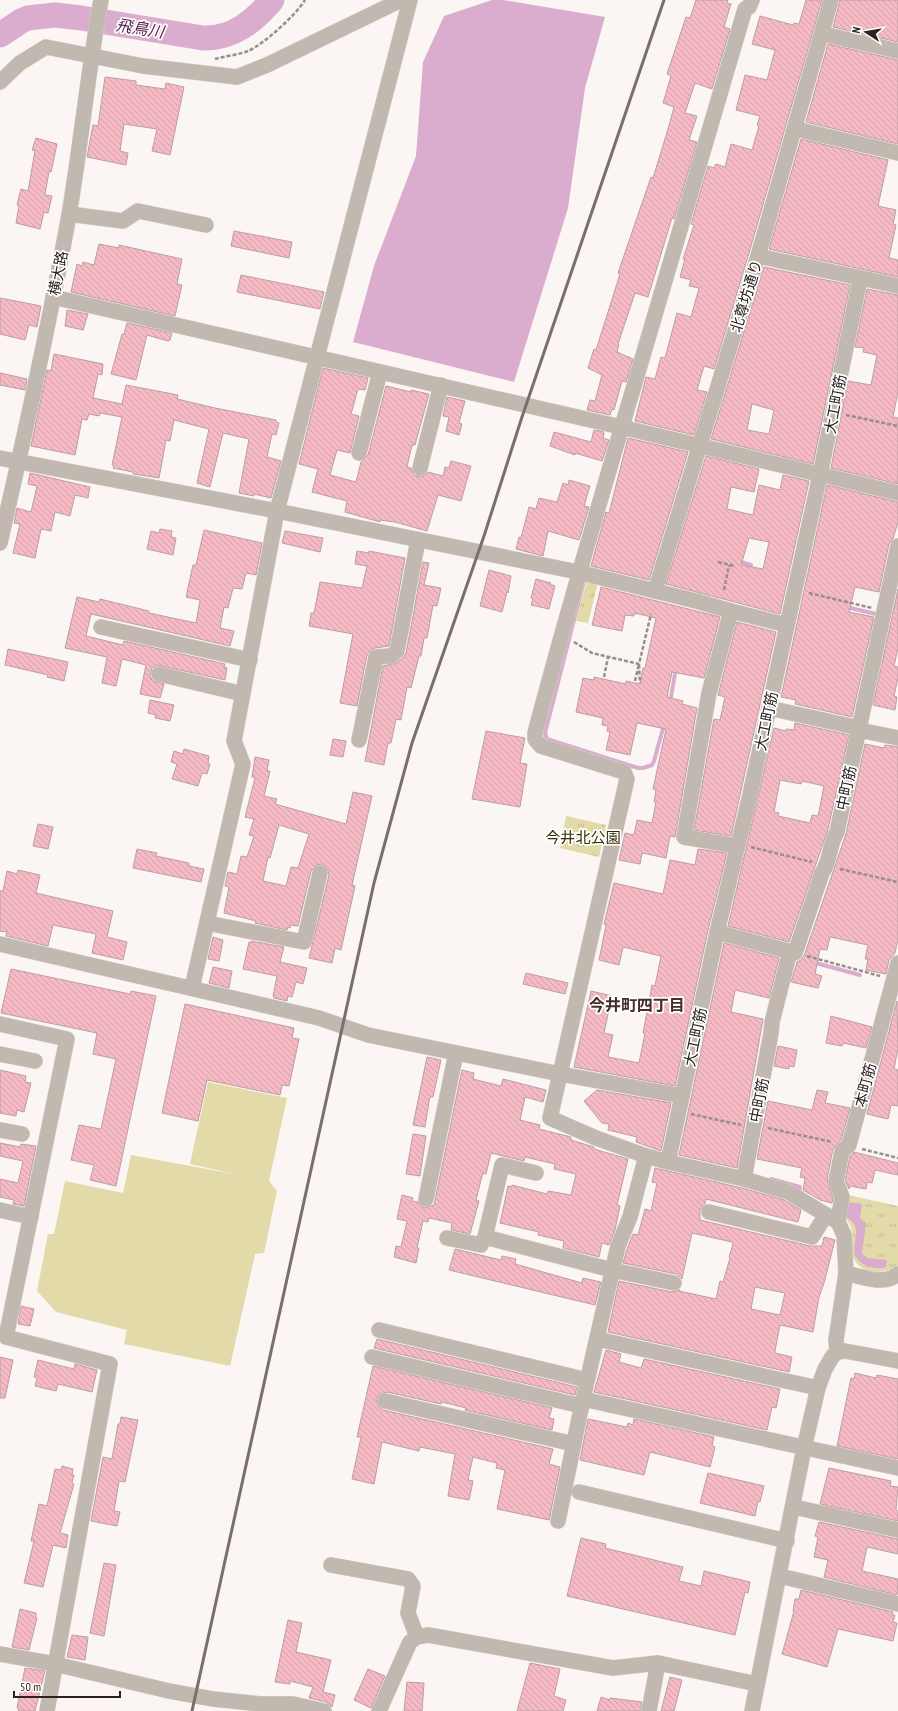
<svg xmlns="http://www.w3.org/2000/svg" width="898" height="1711" viewBox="0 0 898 1711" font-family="'PT Sans Narrow','Noto Sans JP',sans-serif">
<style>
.grass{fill:url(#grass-tufts)}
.pitch{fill:#e3daaa}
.water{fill:#daacce}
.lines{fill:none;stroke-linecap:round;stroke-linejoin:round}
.stream{stroke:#daacce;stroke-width:4}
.river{stroke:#daacce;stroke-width:25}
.building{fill:url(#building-back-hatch);stroke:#bb9ea3;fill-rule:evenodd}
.minor-casing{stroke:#d6cfcd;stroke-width:16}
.path{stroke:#978f8c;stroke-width:2.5;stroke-dasharray:4 2;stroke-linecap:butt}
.minor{stroke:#c1b9b0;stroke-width:15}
.rail{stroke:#79706d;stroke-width:3}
.labels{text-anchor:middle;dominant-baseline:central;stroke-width:3.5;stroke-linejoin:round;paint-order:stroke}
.street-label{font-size:15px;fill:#2c211e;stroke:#fff}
.park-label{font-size:15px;fill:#342d01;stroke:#fff}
.water-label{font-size:16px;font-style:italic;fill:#521c48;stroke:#fff}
.neighbourhood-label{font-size:16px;font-weight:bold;fill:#442e27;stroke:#fff}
</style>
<defs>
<pattern id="grass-tufts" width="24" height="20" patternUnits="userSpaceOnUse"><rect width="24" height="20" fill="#e3daaa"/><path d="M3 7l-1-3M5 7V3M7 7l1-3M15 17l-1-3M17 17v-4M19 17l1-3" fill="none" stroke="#c3bb92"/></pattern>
<pattern id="building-back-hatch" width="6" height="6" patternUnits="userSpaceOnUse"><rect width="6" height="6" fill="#f6bac5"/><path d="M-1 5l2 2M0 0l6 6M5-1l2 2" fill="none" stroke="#d3a0a9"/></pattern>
</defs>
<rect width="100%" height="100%" fill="#fbf5f3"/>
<g class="grass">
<path d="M587 580 598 583 588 623 576 621Z"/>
<path d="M566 816 606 825 599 857 560 848Z"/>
<path d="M848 1195 898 1206V1266C884 1275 860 1275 853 1257 846 1239 860 1235 844 1216Z"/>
</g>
<path class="pitch" d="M208 1082 287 1098 269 1181 277 1191 264 1253 255 1254 230 1366 124 1344 127 1330 56 1312 37 1291 48 1234H54L65 1181 123 1193 131 1155 239 1175 190 1164Z"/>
<g class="water">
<path d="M492 0H503L605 17 585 88 568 208 514 382 353 342 374 266 416 156 423 62 444 16Z"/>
<path d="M849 1202 862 1204 860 1218 866 1223 862 1254 868 1258 887 1260 886 1267C879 1269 872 1269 865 1265 845 1254 860 1240 855 1226 854 1222 849 1219 846 1217Z"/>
</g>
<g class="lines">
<g class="stream">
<path d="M738 561 751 565 749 571"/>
<path d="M584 581 545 733 547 739 638 768H643L652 765 654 761 664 725"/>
<path d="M846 607 880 615"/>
<path d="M670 703 676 668"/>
<path d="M812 962 860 975"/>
<path d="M771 1179 800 1187 799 1192 802 1193"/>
</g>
<path class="river" d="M0 35 21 21 28 18 55 15 81 18 203 38C233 39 254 21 272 0"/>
</g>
<g class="building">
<path d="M696 0H728L727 3 731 4 724 27 730 29 712 89 695 83 685 113 697 116 689 140 697 142 674 219 672 218 648 297 635 293 618 344H619L617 352 633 359 626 382 622 381 614 410 612 409 610 415 587 410 590 400 595 401 602 375 588 368 594 349 596 350 620 274 618 273 651 177 653 178 668 129 674 107 663 103 671 76 667 74 686 17 690 18Z"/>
<path d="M806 0H822L749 253 714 369 704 366 697 390 707 392 694 435 635 421 646 377 655 379 661 357 665 358 677 313 691 317 699 288 689 286 691 280 680 277 685 259H683L694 225 691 224 708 166 714 168 716 164 725 167 731 144 752 150 759 126 757 125 760 116 736 110 745 75 767 80 775 50 752 44 760 16 793 25 794 23 799 24Z"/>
<path d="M840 0H898V42L833 27Z"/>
<path d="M828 44 898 60V144L806 122Z"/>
<path d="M105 77 136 81V85L165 89 166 83 184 87 170 155 152 151 157 129 124 124 120 151 128 153 126 165 87 157 93 125 98 126Z"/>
<path d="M36 138 57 144 51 172 49 171 45 195 52 196 48 213 44 212 40 229 16 223 19 206 17 205 21 189 28 191 35 151 32 150Z"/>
<path d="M801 139 888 160 878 206 896 210 893 224 896 225 889 258 898 260V277L769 249Z"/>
<path d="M234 231 292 242 289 258 231 246Z"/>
<path d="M99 244 119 248V245L182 259 177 284 182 285 175 316 71 292 77 264 82 266 83 262 94 265Z"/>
<path d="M764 267 850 285 813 464 711 439ZM752 404 774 410 769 434 747 430Z"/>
<path d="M241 275 324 292 320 309 237 292Z"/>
<path d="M867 289 898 295V392L893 417 898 418V484L831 468 848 381 871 385 877 355 863 352 864 348 855 347Z"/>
<path d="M0 298 41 306 37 327 29 325 25 340 0 334Z"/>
<path d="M67 310 88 314 83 330 65 326Z"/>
<path d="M127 323 172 333 170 340 168 341 147 335 136 380 111 374 122 334H124Z"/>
<path d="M54 354 103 364 102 375 98 374 93 398 122 404 126 385 178 395 177 399 215 408 276 420V422L279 423 276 435 272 434 267 457 281 461 271 498 254 494V496L239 493 249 439 223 433 210 487 197 483 209 429 174 420 170 441 166 440 159 478 133 474V472L113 468 114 466 112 465 122 417 100 413 99 416 89 414 87 420 82 419 75 455 31 446 47 370 51 371Z"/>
<path d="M323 368 368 378 365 390 358 389 351 414 359 416 350 453 337 450 330 475 356 482 361 462 368 455 386 386 411 392V390L429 394 415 445H412L407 467 411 468 414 475 422 477 428 472 443 476 445 467 449 468 451 461 471 466 461 501 438 495 427 531 395 522 380 520V522L345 512 347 501 312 492 318 469 299 464Z"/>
<path d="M0 373 27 379 25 390 0 385Z"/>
<path d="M447 397 465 401 459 423 462 424 459 435 446 431 449 417 443 416Z"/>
<path d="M594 430 604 432 603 438 609 440 602 461 575 453V455L550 446 554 432 591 442Z"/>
<path d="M628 438 688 452 649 580 591 566 606 512 609 513Z"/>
<path d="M706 456 759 469 754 492 731 487 727 509 753 515 759 485 780 490 783 475 809 481 780 614 666 584ZM749 538 769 542 763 569 741 565Z"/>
<path d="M30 473 90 487 88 498 75 495 70 516 55 512 51 531 41 529 35 558 13 553 20 524 14 523 17 508 31 512 37 486 28 484Z"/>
<path d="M569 480 590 486 584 506 589 507 579 540 548 531 543 556 516 549 519 537 521 538 529 507 536 509 539 498 557 502 563 483 568 485Z"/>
<path d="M827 485 898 502V522L893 539 889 544 879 592 855 587 849 612 874 617 852 717 795 704 796 700 781 697Z"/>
<path d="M160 529 172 531 171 537 176 538 173 555 147 549 151 531 159 533Z"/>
<path d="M204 530 262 543 256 575 246 573 242 589 233 588 228 608 224 607 220 628 234 631 230 646 91 614 86 636 123 645 124 641 225 664 224 667 227 668 225 680 157 665 152 668 150 676 153 681 164 684 160 698 140 694 146 665 122 659 116 686 102 683 107 657 65 648 77 597 99 602 100 599 149 611V613L196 623 200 600 186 597 193 565H196Z"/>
<path d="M285 531 323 538 320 552 282 543Z"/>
<path d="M357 551 369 553V551L405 558 389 646 375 648 370 650 367 655 357 706 340 703 353 634 309 626 311 613H314L320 582 362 588 367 566 355 564Z"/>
<path d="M423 562 429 563 424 585 441 588 437 606 433 605 427 638H424L421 656H419L411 688 407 687 401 720 396 719 391 743H388L384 765 365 761 383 666 396 663 403 658 406 653Z"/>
<path d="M489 570 511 576 508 593 507 592 502 612 480 606Z"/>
<path d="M536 579 551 583 550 584 555 586 549 609 531 605 533 599 531 598Z"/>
<path d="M601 587 720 617 704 678 672 672 667 697 683 701 682 704 697 708 675 837 670 836 666 858 642 853 640 864 619 860 625 833 634 835 637 820 652 823 656 802H654L656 790 653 789 666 729 637 723 630 755 606 750 610 732 607 731 608 726 602 725 603 718 576 712 583 678 594 680V677L626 684V681L640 684 643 668H645L656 618 634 613V616L625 615 622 631 592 625Z"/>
<path d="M898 589V648L894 666 898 667V678L894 696 897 697 895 710 873 705Z"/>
<path d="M737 622 776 632 731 836 694 830 714 719 720 720 725 697 718 695Z"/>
<path d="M8 649 68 662 64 681 47 677 48 675 5 665Z"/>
<path d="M150 700 174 705 170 721 155 718 156 715 148 713Z"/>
<path d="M795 723 849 735 828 829 789 942 728 926 774 728 786 731V729L794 730ZM780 780 801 784 802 781 824 786 818 816 812 815 810 823 778 816 779 813 774 812Z"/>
<path d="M486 731 525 738 520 763 527 764 520 807 472 799Z"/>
<path d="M333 739 346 741 343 757 330 755Z"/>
<path d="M865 744 884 748 885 745 898 747V939L895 953 889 960 886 974 866 970 868 959H865L868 945 830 937 827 950 820 949 815 974 822 976 818 988 791 982 797 962 801 960 804 956 846 834Z"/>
<path d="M184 749 209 756 208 763 210 764 207 774 202 773 198 786 172 779 177 764 171 762 174 751 183 754Z"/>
<path d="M255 757 269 760 267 771H270L264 796 277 799 275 804 346 824 353 792 372 796 352 885 355 886 341 950 335 948 332 963 309 958 329 875 328 870 322 864 317 865 311 871 298 926 291 925 290 928 288 927 287 930 255 923 256 921 224 913 229 887 225 886 228 872 237 874 241 856 247 857 254 836 249 835 254 819 245 817 255 778 252 777ZM279 825 309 834 298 868 291 867 286 886 263 881 268 857 270 858Z"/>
<path d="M38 824 53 827 48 849 33 846Z"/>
<path d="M137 849 157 853 156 856 189 863V866L204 869 201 882 133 868Z"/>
<path d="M698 849 727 853 708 930 675 1086 574 1067 591 991 612 996 604 1033 613 1035 608 1057 639 1063 645 1033H643L650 996 652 985 655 986 661 956 623 947 619 965 599 960 606 925 604 924 614 883 663 894 670 860 695 865Z"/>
<path d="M18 870 40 875 36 893 113 911 107 937 127 942 123 960 92 953 96 934 53 925 48 946 6 936 7 932 0 931V891H3L7 871 17 874Z"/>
<path d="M213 937 223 940 219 961 208 959Z"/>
<path d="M251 941 284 947 280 962 307 968 303 984 296 982 292 997 288 996 287 1001 274 998 273 996 277 976 243 969 249 942 251 943Z"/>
<path d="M724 943 779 958 769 998 735 990 731 1012 763 1019 737 1168 679 1155Z"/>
<path d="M213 967 232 971 229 988 209 983Z"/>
<path d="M11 969 130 994 131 991 156 996 116 1186 90 1180 94 1165 71 1160 79 1125 101 1129 116 1059 93 1054 97 1033 1 1013Z"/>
<path d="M526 973 568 983 565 994 523 984Z"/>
<path d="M897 1001 898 1048 894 1069 898 1070V1106L891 1105 888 1119 867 1114Z"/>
<path d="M185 1004 294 1028 292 1038 299 1039 289 1086 282 1085 280 1095 207 1080 198 1121 162 1113Z"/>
<path d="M831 1016 872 1027 866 1048 843 1043 842 1046 826 1043Z"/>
<path d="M778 1046 797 1050 794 1067 789 1066V1069L774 1066Z"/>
<path d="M427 1057 441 1060 433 1097H430L429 1102 425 1127 413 1125Z"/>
<path d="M0 1070 26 1076 25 1082 31 1083 24 1112 17 1110 16 1116 0 1113Z"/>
<path d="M462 1070 474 1073 473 1079 501 1086 503 1079 546 1090 543 1102 525 1097 520 1120 540 1125 539 1129 571 1137V1140L594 1147V1149L628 1159 617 1205 620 1206 615 1230 609 1245 602 1243 599 1257 563 1248 564 1241 538 1235 539 1232 500 1223 508 1186 512 1187V1185L547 1194 548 1191 571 1195 576 1174 554 1169 555 1164 525 1157 524 1161 491 1153 486 1174 483 1173 481 1180 476 1200 479 1201 470 1234 451 1230 452 1223 429 1218 428 1222 423 1221 417 1248H419L416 1263 394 1257 396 1246 401 1247 407 1221 397 1219 402 1195 413 1198 412 1201 418 1202 424 1208 434 1205Z"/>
<path d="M597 1090 671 1103 661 1151 636 1142 637 1137 608 1130 609 1124 602 1123 584 1101Z"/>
<path d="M817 1090 828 1092 825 1103 850 1108 841 1140 833 1149 827 1179 833 1198 832 1203 820 1200 803 1190 805 1178 800 1177 802 1168 757 1159 768 1101 812 1110Z"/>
<path d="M413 1134 426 1136 420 1176 406 1174Z"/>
<path d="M0 1143 20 1147 21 1144 36 1146 24 1206 13 1204 14 1200 0 1197V1179L18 1183 23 1161 0 1156Z"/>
<path d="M854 1152 898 1163V1175L875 1170 872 1183 867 1182 866 1189 850 1186 849 1189 845 1180 850 1156Z"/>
<path d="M655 1168 742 1188 784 1200 801 1210 798 1222 706 1199 705 1204 700 1210V1220L810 1246H822L824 1237 835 1240 824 1283 819 1297 813 1332 780 1325 775 1351V1353L792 1357 789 1372 608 1332 619 1281 672 1292 680 1290 679 1291 716 1299 720 1281 723 1282 730 1258 729 1257 733 1244 732 1242 692 1233 682 1279 676 1274 623 1263 627 1249 633 1234 638 1235 645 1209 651 1211 657 1183 652 1182ZM755 1287 785 1293 780 1315 751 1309Z"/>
<path d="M455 1249 501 1260 502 1256 516 1259 515 1264 582 1283 583 1278 601 1282 595 1305 449 1270Z"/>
<path d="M21 1306 34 1309 30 1326 18 1324Z"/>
<path d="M377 1339 577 1387 575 1395 374 1348Z"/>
<path d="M606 1350 621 1354 619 1362 641 1368 644 1359 780 1389 776 1408 772 1407 767 1430 594 1392Z"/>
<path d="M0 1357 13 1360 5 1398H0Z"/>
<path d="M38 1360 74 1369 75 1364 97 1370 92 1392 58 1384 56 1391 35 1386 37 1378 34 1377Z"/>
<path d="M373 1366 552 1408 549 1418 554 1419 552 1430 465 1410 466 1408 442 1402 441 1404 387 1392 379 1395 376 1399 379 1407 383 1410 553 1449 549 1464 560 1467 549 1520 497 1509 505 1470 496 1468 497 1463 473 1457 468 1480 473 1481 469 1500 448 1496 455 1454 420 1447 419 1451 382 1442 374 1484 352 1479 361 1437H357Z"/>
<path d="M855 1373 876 1378 877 1375 898 1379V1459L837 1446 851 1378 854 1379Z"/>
<path d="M121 1417 138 1420 125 1482 119 1481 114 1511 120 1512 117 1526 91 1521 103 1457 112 1459 118 1424H120Z"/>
<path d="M588 1419 627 1427 628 1423 633 1425 634 1419 714 1437 712 1446 715 1447 710 1467 650 1452 644 1475 580 1460Z"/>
<path d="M62 1466 73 1469 72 1475H74L72 1483 74 1484 60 1533 68 1535 66 1548 53 1545 43 1587 24 1583 34 1541H31L39 1504 47 1506 55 1469 61 1470Z"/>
<path d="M829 1468 891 1481 890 1486 898 1487 896 1510 898 1511V1521L820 1504Z"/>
<path d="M708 1473 764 1486 760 1502 758 1501 755 1516 700 1503Z"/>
<path d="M819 1522 898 1539V1554L867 1547 862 1571 898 1579 897 1595 824 1577 828 1560 814 1557 818 1537 815 1536Z"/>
<path d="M581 1538 606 1544 605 1548 683 1567 679 1581 701 1586 704 1571 750 1582 748 1593 745 1592 735 1635 567 1596Z"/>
<path d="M104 1563 116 1565 104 1636 90 1633Z"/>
<path d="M801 1590 893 1612 892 1615H895L893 1622 897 1623 893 1641 838 1629 827 1667 782 1654 794 1611H793L795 1599H799Z"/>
<path d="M20 1609 36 1613V1618H37L29 1650 12 1647Z"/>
<path d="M288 1620 302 1623 296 1652 331 1660 323 1692 335 1695 332 1707 326 1702 309 1698 313 1687 290 1681V1684L275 1682Z"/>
<path d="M72 1635 88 1637 85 1660 67 1657Z"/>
<path d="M530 1663 560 1669 554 1696 566 1700 563 1711H517Z"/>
<path d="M25 1668 45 1671 35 1711H18L19 1709 17 1708Z"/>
<path d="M368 1669 385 1676 371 1708 354 1700Z"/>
<path d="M670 1677 682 1680 674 1711H661Z"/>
<path d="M407 1682 424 1683 422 1711H404Z"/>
<path d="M601 1697 610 1700V1698L642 1702 640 1711H597Z"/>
</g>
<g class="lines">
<g class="minor-casing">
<g id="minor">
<path d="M752 0 749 7 745 9C710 129 675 249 639 369 603 490 567 611 535 733V739L541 746 624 772 627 779 550 1118 596 1138 646 1156 668 1162 744 1179 788 1192 838 1222 844 1235 846 1273 836 1340 837 1352"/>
<path d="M823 34 898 51"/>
<path d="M0 82 20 63 46 47 143 66 237 77 267 65 401 0"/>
<path d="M796 129 898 153"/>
<path d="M69 214 123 221 138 211 206 225"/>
<path d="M758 256 898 286"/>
<path d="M53 297 621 427 898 493"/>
<path d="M359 453 380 372"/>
<path d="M0 458 277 511 578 572 696 601 731 611 787 625"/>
<path d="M420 468 441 385"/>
<path d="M0 543C25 434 49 325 69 215 81 144 88 71 101 0"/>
<path d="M655 591 758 256 831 0"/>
<path d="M731 611 709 693 684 837 737 846"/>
<path d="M101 627 250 660"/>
<path d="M159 674 243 694"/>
<path d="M769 708 859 728"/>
<path d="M859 730 898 738"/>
<path d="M359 740 376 657 391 656 397 651 418 540"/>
<path d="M207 923 304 942 320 873"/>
<path d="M717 932 795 953 822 873C831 860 829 844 837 832L898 546"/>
<path d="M0 944 319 1018 368 1035 560 1074 682 1096"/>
<path d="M192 988 243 764 234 741 277 511 410 0"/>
<path d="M0 1024 67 1039 6 1337 110 1364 47 1711"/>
<path d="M0 1054 35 1061"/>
<path d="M0 1130 22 1134"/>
<path d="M646 1156 630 1217 618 1246 583 1399 898 1468"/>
<path d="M668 1162 717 932 749 799 820 475 860 279"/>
<path d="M536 1173 502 1165 485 1237 612 1270 674 1283"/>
<path d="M744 1179 771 1033 772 1022 790 951"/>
<path d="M426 1199 456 1053"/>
<path d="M0 1210 31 1217"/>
<path d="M709 1212 812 1237 826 1215"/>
<path d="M838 1222 842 1197 836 1181 842 1151 849 1145 898 963"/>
<path d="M447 1238 481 1245 485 1237"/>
<path d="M846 1273C862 1277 884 1286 898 1274"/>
<path d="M379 1330 587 1380"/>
<path d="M597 1339 818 1388"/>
<path d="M372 1357 582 1406"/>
<path d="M385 1401 574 1444"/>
<path d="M579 1492 787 1541"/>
<path d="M794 1507 898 1530"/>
<path d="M558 1521 583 1399"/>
<path d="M331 1565 408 1579 413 1586 408 1613 417 1637"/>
<path d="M780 1576 898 1604"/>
<path d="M0 1654 55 1664 169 1691 213 1699 261 1704H293L324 1711"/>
<path d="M379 1711 410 1642 417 1637 428 1635 613 1668 658 1663 757 1684"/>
<path d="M649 1711 658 1663"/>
<path d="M752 1711 804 1448 818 1388 825 1369 832 1357 837 1352 845 1351 898 1361"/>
</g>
</g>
<g class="path">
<path d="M215 59C225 56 238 55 248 51 263 45 297 14 305 0"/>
<path d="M846 415 898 426"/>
<path d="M718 562 735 566"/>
<path d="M724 590 729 565"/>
<path d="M809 593 872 608"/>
<path d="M574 642 592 653 639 664 651 614"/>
<path d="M604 677 608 657"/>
<path d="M635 681 639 664 640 683"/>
<path d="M751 847 812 862"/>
<path d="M840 869 898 882"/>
<path d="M807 956 880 976"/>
<path d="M691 1114 741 1125"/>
<path d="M768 1128 832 1142"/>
<path d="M862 1149 898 1158"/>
</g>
<use href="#minor" class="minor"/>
<path class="rail" d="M192 1711 374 883 412 743 484 536 521 420 664 0"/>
</g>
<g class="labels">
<g class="street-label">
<text transform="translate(58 273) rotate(-79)">横大路</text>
<text transform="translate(746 296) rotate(-73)">北尊坊通り</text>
<text transform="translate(835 404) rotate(-79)">大工町筋</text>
<text transform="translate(766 721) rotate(-78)">大工町筋</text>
<text transform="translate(846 788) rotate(-78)">中町筋</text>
<text transform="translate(695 1037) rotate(-78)">大工町筋</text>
<text transform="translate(865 1085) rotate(-75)">本町筋</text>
<text transform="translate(759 1100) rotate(-79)">中町筋</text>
</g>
<g class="park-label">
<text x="583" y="837">今井北公園</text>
</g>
<g class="water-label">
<text transform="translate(140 28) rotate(9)">飛鳥川</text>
</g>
<g class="neighbourhood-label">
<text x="637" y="1005">今井町四丁目</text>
</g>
</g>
<g transform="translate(866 32) rotate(282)" stroke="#ffffff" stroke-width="3" paint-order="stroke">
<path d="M0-3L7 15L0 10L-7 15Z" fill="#2c211e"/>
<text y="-6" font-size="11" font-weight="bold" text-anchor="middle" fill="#2c211e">N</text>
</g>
<path d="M14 1691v6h106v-6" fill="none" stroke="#2c211e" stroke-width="2"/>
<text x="20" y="1691" font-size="12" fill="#2c211e" stroke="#ffffff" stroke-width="3" paint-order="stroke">50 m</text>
</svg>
